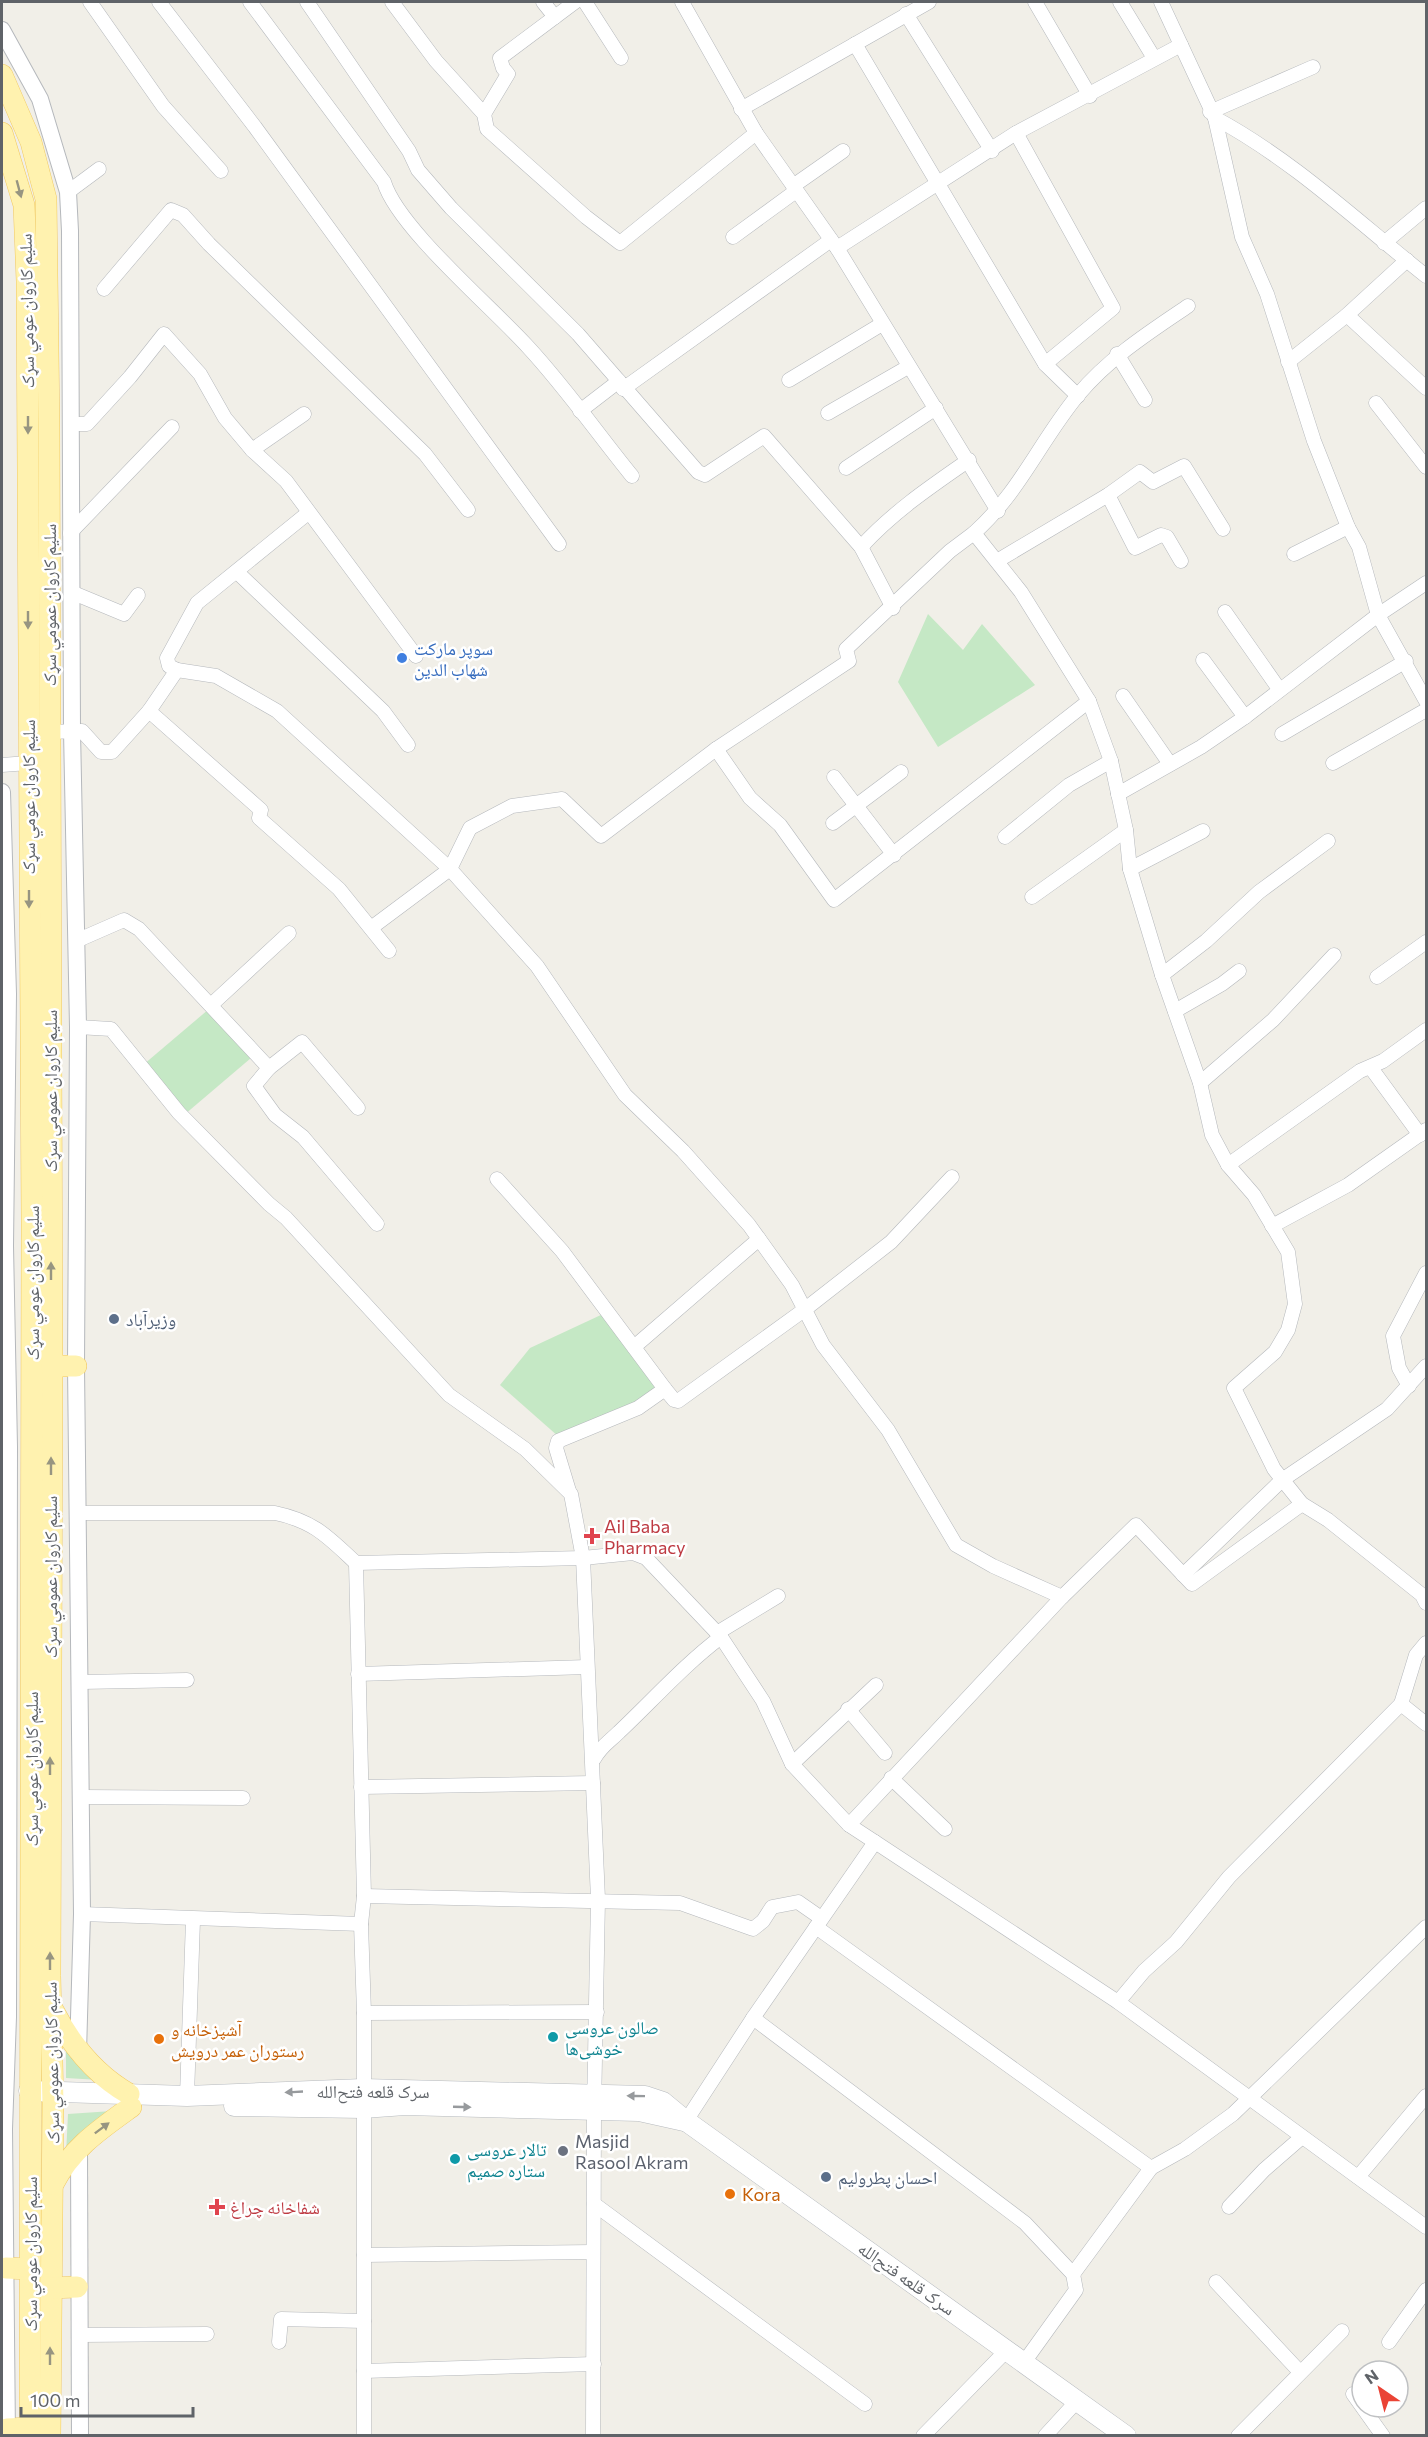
<svg xmlns="http://www.w3.org/2000/svg" width="1428" height="2437" viewBox="0 0 1428 2437" font-family="Commissioner,'Noto Naskh Arabic',sans-serif">
<style>
.green{fill:#c5e8c5}
.lines{fill:none;stroke-linecap:round;stroke-linejoin:round}
.minor-casing{stroke:#b5b8bc;stroke-width:15}
.tertiary-casing{stroke:#b5b8bc;stroke-width:18}
.secondary-casing{stroke:#b6babf;stroke-width:21}
.primary-casing{stroke:#f2c960;stroke-width:22}
.minor{stroke:#fff;stroke-width:14}
.tertiary{stroke:#fff;stroke-width:16}
.secondary{stroke:#fff;stroke-width:20}
.primary{stroke:#fff2af;stroke-width:21}
.oneway{fill:#979581}
.oneway2{fill:#979a9d}
.shop-dot{fill:#3f7fe0;stroke:#fff;stroke-width:2}
.service-dot{fill:#5c6f8a;stroke:#fff;stroke-width:2}
.health-dot{fill:#e0444e;stroke:#fff;stroke-width:2}
.culture-dot{fill:#0f9aa8;stroke:#fff;stroke-width:2}
.food-dot{fill:#e8710a;stroke:#fff;stroke-width:2}
.worship-dot{fill:#6b7280;stroke:#fff;stroke-width:2}
.labels{text-anchor:middle;dominant-baseline:central;stroke-width:5;stroke-linejoin:round;paint-order:stroke}
.street-label{font-size:18px;fill:#5f6368;stroke:#fff}
.shop-label{font-size:18px;fill:#366cbe;stroke:#fff;text-anchor:start}
.service-label{font-size:18px;fill:#4e5e75;stroke:#fff;text-anchor:start}
.health-label{font-size:18px;fill:#be3a42;stroke:#fff;text-anchor:start}
.culture-label{font-size:18px;fill:#0d838f;stroke:#fff;text-anchor:start}
.food-label{font-size:18px;fill:#c56008;stroke:#fff;text-anchor:start}
.worship-label{font-size:18px;fill:#5b616d;stroke:#fff;text-anchor:start}
</style>
<rect width="100%" height="100%" fill="#f1efe8"/>
<g class="green">
<path d="M928 614 963 650 982 624 1035 685 938 747 898 682Z"/>
<path d="M209 1009 251 1058 184 1115 143 1065Z"/>
<path d="M603 1314 661 1385 633 1403 559 1437 500 1385 530 1348Z"/>
<path d="M66 2046 99 2080 66 2078Z"/>
<path d="M112 2111 66 2154 68 2114Z"/>
</g>
<g class="lines">
<g class="minor-casing">
<g id="minor">
<path d="M90 2 163 106 221 171"/>
<path d="M159 2 255 127 559 544"/>
<path d="M250 2 384 182C398 228 492 307 528 347 566 388 597 433 632 476"/>
<path d="M307 2 409 151 418 170 451 208 578 334 698 472 705 475 764 436 861 547 893 608"/>
<path d="M392 2 436 61 484 114 487 129 586 217 620 243 756 133"/>
<path d="M543 2 555 17"/>
<path d="M585 2 621 58"/>
<path d="M682 2 756 133 837 248 998 511"/>
<path d="M1035 2 1090 96"/>
<path d="M1120 2 1154 58"/>
<path d="M1161 2 1215 118 1242 237 1267 294 1314 441 1348 527 1359 547 1378 615 1426 701"/>
<path d="M906 14 992 151"/>
<path d="M855 44 1045 364 1078 396"/>
<path d="M741 109 929 2"/>
<path d="M1210 112 1313 67"/>
<path d="M484 114 508 74 503 68 500 58 575 2"/>
<path d="M1215 118C1293 160 1357 221 1426 276"/>
<path d="M1016 133 1113 308 1045 364"/>
<path d="M793 186 843 151"/>
<path d="M68 192 99 169"/>
<path d="M733 237 796 191"/>
<path d="M1384 243 1426 208"/>
<path d="M837 248 1016 133 1181 45"/>
<path d="M104 289 171 210 183 215 209 244 425 454 468 510"/>
<path d="M1188 306C1148 333 1109 358 1078 395 1040 441 1020 492 974 533L1021 592 1089 701 1111 761 1126 830 1130 869 1162 975 1200 1083 1212 1135 1228 1165 1254 1195 1288 1252 1295 1304 1288 1330 1275 1352 1234 1388 1274 1469 1302 1504 1328 1520 1422 1595 1426 1603"/>
<path d="M1347 315 1426 388"/>
<path d="M1117 354 1145 400"/>
<path d="M1288 362 1347 315 1407 260"/>
<path d="M789 380 882 324"/>
<path d="M623 389 831 240"/>
<path d="M1376 403 1426 467"/>
<path d="M580 411 619 381"/>
<path d="M828 413 908 367"/>
<path d="M70 424H87L130 377 164 334 200 374 225 418 252 450 286 481 416 656"/>
<path d="M252 450 304 414"/>
<path d="M846 468 936 408"/>
<path d="M1108 495 1135 548 1161 535 1167 537 1181 561"/>
<path d="M70 533 172 427"/>
<path d="M861 547C893 512 930 487 969 460"/>
<path d="M1294 554 1348 527"/>
<path d="M997 561 1108 495 1140 472 1153 482 1184 466 1223 529"/>
<path d="M237 572 383 711 408 745"/>
<path d="M71 592 124 614 138 595"/>
<path d="M1225 612 1279 689"/>
<path d="M1203 660 1245 717"/>
<path d="M177 670 169 666 167 658 197 603 308 513"/>
<path d="M1123 696 1170 764"/>
<path d="M149 711 261 810 259 818 339 889 389 951"/>
<path d="M48 732 82 731 101 752H112L149 711 177 670 216 676 277 711 450 869 537 966 625 1095 683 1151 749 1225 792 1285 823 1345 888 1430 956 1545 993 1566 1062 1597 1136 1525 1192 1584 1302 1504"/>
<path d="M1282 734 1406 661"/>
<path d="M716 749 750 798 780 825 834 900 1089 701"/>
<path d="M1333 763 1426 710"/>
<path d="M2 765 28 763"/>
<path d="M834 777 894 855"/>
<path d="M1118 794 1201 747 1245 717 1378 615 1426 583"/>
<path d="M833 823 901 772"/>
<path d="M1005 837 1069 785 1111 761"/>
<path d="M1130 869 1203 831"/>
<path d="M1032 897 1126 830"/>
<path d="M371 928 450 869 470 828 512 806 562 799 601 836 716 749 849 661 846 649 950 551 974 533"/>
<path d="M76 941 124 920 139 929 269 1068 254 1086 275 1115 303 1137 377 1224"/>
<path d="M1162 975 1206 941 1259 892 1328 841"/>
<path d="M1377 977 1426 942"/>
<path d="M211 1005 289 933"/>
<path d="M1175 1011 1222 984 1239 971"/>
<path d="M78 1027 111 1029 179 1113 269 1204 286 1218 449 1395 525 1449 571 1494 583 1558 598 1899 594 2110 593 2436"/>
<path d="M269 1068 302 1042 358 1108"/>
<path d="M1371 1068 1420 1135"/>
<path d="M1200 1083 1273 1020 1334 955"/>
<path d="M1228 1165 1360 1071 1383 1061 1426 1030"/>
<path d="M497 1179 562 1251 665 1389 674 1400 678 1401 804 1310 891 1242 952 1177"/>
<path d="M1272 1226 1348 1185 1426 1130"/>
<path d="M634 1347 759 1239"/>
<path d="M1409 1386 1399 1368 1393 1336 1426 1273"/>
<path d="M569 1491 556 1448 558 1441 638 1408 665 1389"/>
<path d="M79 1513H275C314 1521 328 1537 356 1563L583 1558 633 1553 646 1558 721 1637 763 1701 792 1764 849 1825"/>
<path d="M356 1563 364 1896 361 1924 364 2013V2436"/>
<path d="M1183 1575 1282 1480 1387 1409 1426 1366"/>
<path d="M717 1633 778 1596"/>
<path d="M1426 1643 1416 1655 1401 1704 1426 1724"/>
<path d="M358 1674 587 1667"/>
<path d="M81 1682 187 1680"/>
<path d="M848 1709 885 1753"/>
<path d="M594 1759C601 1746 609 1742 619 1732 653 1700 684 1665 721 1637"/>
<path d="M792 1764 876 1685"/>
<path d="M891 1778 945 1829"/>
<path d="M361 1787 593 1783"/>
<path d="M81 1797 243 1798"/>
<path d="M875 1842 849 1825 1062 1597"/>
<path d="M364 1896 680 1903 753 1929 763 1921 772 1907 798 1902 821 1918"/>
<path d="M82 1914 361 1924"/>
<path d="M816 1927 1151 2168"/>
<path d="M1118 2002 1144 1971 1176 1942 1229 1877 1401 1704"/>
<path d="M364 2013 597 2012"/>
<path d="M753 2018 1025 2223 1073 2274 1076 2290 1025 2361"/>
<path d="M187 2096 193 1920"/>
<path d="M686 2121 753 2018 875 1842 1118 2002 1426 2227"/>
<path d="M1358 2177 1426 2096"/>
<path d="M594 2204 865 2404"/>
<path d="M1229 2207 1264 2170 1302 2137"/>
<path d="M364 2255 593 2252"/>
<path d="M1073 2274 1151 2168 1185 2149 1233 2114 1426 1927"/>
<path d="M1216 2282 1299 2371"/>
<path d="M80 2335 207 2334"/>
<path d="M279 2342 281 2319 364 2321"/>
<path d="M1389 2342 1426 2290"/>
<path d="M364 2371 594 2364"/>
<path d="M1353 2394 1383 2436"/>
<path d="M923 2436 1007 2350"/>
<path d="M1045 2436 1077 2401"/>
<path d="M1238 2436 1342 2331"/>
</g>
</g>
<g class="tertiary-casing">
<g id="tertiary">
<path d="M2 30 40 99 68 192 70 231 72 731 78 1027 76 1366 82 1914 78 2052"/>
<path d="M2 792 8 994 5 1246 9 1447 8 2017 4 2129 7 2436"/>
<path d="M79 2148 80 2436"/>
</g>
</g>
<g class="secondary-casing">
<g id="secondary">
<path d="M29 2091 187 2096 363 2089 645 2096 663 2102 686 2121 1126 2436"/>
<path d="M234 2106 363 2108 405 2105 639 2111 684 2121"/>
</g>
</g>
<g class="primary-casing">
<g id="primary">
<path d="M2 75 31 142 46 199 49 426 52 1366 50 1976 53 2104 50 2436"/>
<path d="M2 133 24 205 27 281 32 1222 30 2436"/>
<path d="M52 1366H76"/>
<path d="M53 2010C71 2045 94 2074 129 2094"/>
<path d="M53 2184C72 2148 99 2130 131 2107"/>
<path d="M6 2268 30 2269"/>
<path d="M49 2288 77 2287"/>
<path d="M7 2429 30 2428"/>
</g>
</g>
<use href="#minor" class="minor"/>
<use href="#tertiary" class="tertiary"/>
<use href="#secondary" class="secondary"/>
<use href="#primary" class="primary"/>
</g>
<defs><path id="oneway-solid" d="M-6-.8H1V-3.2L6.5 0L1 3.2V.8H-6Z" transform="scale(1.5)"/></defs>
<g class="oneway">
<use href="#oneway-solid" transform="translate(19 189) rotate(75)"/>
<use href="#oneway-solid" transform="translate(28 425) rotate(90)"/>
<use href="#oneway-solid" transform="translate(28 620) rotate(90)"/>
<use href="#oneway-solid" transform="translate(29 899) rotate(90)"/>
<use href="#oneway-solid" transform="translate(51 1271) rotate(-90)"/>
<use href="#oneway-solid" transform="translate(51 1466) rotate(-90)"/>
<use href="#oneway-solid" transform="translate(50 1766) rotate(-90)"/>
<use href="#oneway-solid" transform="translate(50 1961) rotate(-90)"/>
<use href="#oneway-solid" transform="translate(102 2128) rotate(-37)"/>
<use href="#oneway-solid" transform="translate(50 2356) rotate(-90)"/>
</g>
<g class="oneway2">
<use href="#oneway-solid" transform="translate(294 2092) rotate(177)"/>
<use href="#oneway-solid" transform="translate(636 2096) rotate(-179)"/>
<use href="#oneway-solid" transform="translate(462 2107) rotate(2)"/>
</g>
<circle class="shop-dot" cx="402" cy="658" r="6"/>
<g class="service-dot">
<circle cx="114" cy="1319" r="6"/>
<circle cx="826" cy="2177" r="6"/>
</g>
<g class="health-dot">
<path d="M589 1527h6v6h6v6h-6v6h-6v-6h-6v-6h6z"/>
<path d="M214 2198h6v6h6v6h-6v6h-6v-6h-6v-6h6z"/>
</g>
<g class="culture-dot">
<circle cx="553" cy="2037" r="6"/>
<circle cx="455" cy="2159" r="6"/>
</g>
<g class="food-dot">
<circle cx="159" cy="2039" r="6"/>
<circle cx="730" cy="2194" r="6"/>
</g>
<circle class="worship-dot" cx="563" cy="2151" r="6"/>
<g class="labels">
<g class="street-label">
<text transform="translate(26 311) rotate(-91)">سلیم کاروان عومي سړک</text>
<text transform="translate(49 605) rotate(-90)">سلیم کاروان عمومي سړک</text>
<text transform="translate(28 797) rotate(-90)">سلیم کاروان عومي سړک</text>
<text transform="translate(50 1091) rotate(-90)">سلیم کاروان عمومي سړک</text>
<text transform="translate(32 1283) rotate(-90)">سلیم کاروان عومي سړک</text>
<text transform="translate(50 1577) rotate(-90)">سلیم کاروان عمومي سړک</text>
<text transform="translate(31 1769) rotate(-90)">سلیم کاروان عومي سړک</text>
<text transform="translate(51 2063) rotate(-91)">سلیم کاروان عمومي سړک</text>
<text x="373" y="2091">سرک قلعه فتح‌الله</text>
<text transform="translate(30 2254) rotate(-90)">سلیم کاروان عومي سړک</text>
<text transform="translate(907 2278) rotate(35)">سرک قلعه فتح‌الله</text>
</g>
<g class="shop-label">
<text x="414" y="648">سوپر مارکت<tspan x="414" dy="21">شهاب الدین</tspan></text>
</g>
<g class="service-label">
<text x="126" y="1319">وزیرآباد</text>
<text x="838" y="2177">احسان پطرولیم</text>
</g>
<g class="health-label">
<text x="604" y="1526">Ail Baba<tspan x="604" dy="21">Pharmacy</tspan></text>
<text x="230" y="2207">شفاخانه چراغ</text>
</g>
<g class="culture-label">
<text x="565" y="2027">صالون عروسی<tspan x="565" dy="21">خوشی‌ها</tspan></text>
<text x="467" y="2149">تالار عروسی<tspan x="467" dy="21">ستاره صمیم</tspan></text>
</g>
<g class="food-label">
<text x="171" y="2029">آشپزخانه و<tspan x="171" dy="21">رستوران عمر درویش</tspan></text>
<text x="742" y="2194">Kora</text>
</g>
<g class="worship-label">
<text x="575" y="2141">Masjid<tspan x="575" dy="21">Rasool Akram</tspan></text>
</g>
</g>
<rect width="1428" height="2437" fill="none" stroke="#5f6368" stroke-width="6"/>
<g transform="translate(1380 2389) rotate(325)"><circle r="28" fill="#ffffff" stroke="#bfc1c3" stroke-width="1.5"/>
<path d="M0-4.5L10 22L0 15L-10 22Z" fill="#ea4335"/>
<text y="-9" font-size="16" font-weight="bold" text-anchor="middle" fill="#5f6368">N</text>
</g>
<path d="M21 2407v9h172v-9" fill="none" stroke="#5f6368" stroke-width="3"/>
<text x="30" y="2407" font-size="18" fill="#5f6368" stroke="#ffffff" stroke-width="4.5" paint-order="stroke">100 m</text>
</svg>
